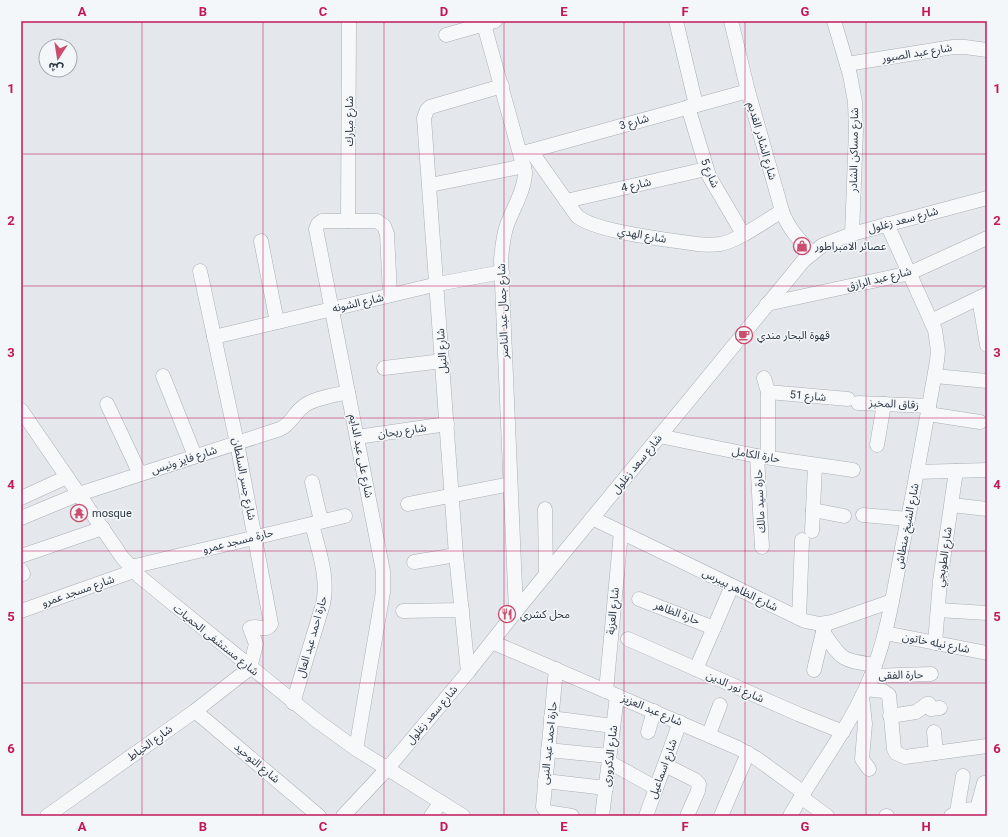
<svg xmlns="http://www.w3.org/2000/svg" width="1008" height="837" viewBox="0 0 1008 837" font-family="Roboto,'Noto Sans Arabic',sans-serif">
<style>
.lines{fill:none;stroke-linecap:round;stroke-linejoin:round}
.minor-casing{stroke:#a9afb6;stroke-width:15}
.minor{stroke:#f7f8fa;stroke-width:14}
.grid{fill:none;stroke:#c2185b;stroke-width:1;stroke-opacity:0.55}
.labels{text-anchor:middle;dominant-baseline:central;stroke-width:3;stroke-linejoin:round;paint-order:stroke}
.street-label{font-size:11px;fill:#2c3744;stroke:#f4f7f9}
.poi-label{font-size:11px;fill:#2c3744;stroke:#f4f7f9;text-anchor:start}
.neatline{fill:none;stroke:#c2185b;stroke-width:1.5}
.grid-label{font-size:13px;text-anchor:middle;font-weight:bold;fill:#c2185b}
</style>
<rect width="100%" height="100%" fill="#e4e8ec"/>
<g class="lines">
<g class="minor-casing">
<g id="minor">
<path d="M483 21 525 172C525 190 513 208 507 225 503 236 502 248 501 260L516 611"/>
<path d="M676 21 696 105"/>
<path d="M731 21 748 91 782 211C788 228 799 240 812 253"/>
<path d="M834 21 850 75 855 102 856 130 852 234"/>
<path d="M446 35 495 21"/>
<path d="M847 64 953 47H965L987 50"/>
<path d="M688 107 709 176 743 234"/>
<path d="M531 151 577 216C595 232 671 240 697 244 705 245 712 245 720 244 738 241 765 221 782 211"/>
<path d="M523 153 748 91"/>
<path d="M430 185 524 166"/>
<path d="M566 201 706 169"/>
<path d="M348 221 349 21"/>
<path d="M261 241 277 322"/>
<path d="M979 298 987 345"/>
<path d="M767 304 910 273 987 238"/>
<path d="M931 321 987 294"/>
<path d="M214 337 438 284 502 272"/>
<path d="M384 368 443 361"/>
<path d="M163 376 195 456"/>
<path d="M935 376 987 381"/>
<path d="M764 378 768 392V457"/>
<path d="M768 392 848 399"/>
<path d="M858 403 929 406"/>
<path d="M107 404 140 474"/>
<path d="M21 410 122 557 139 576 316 720 356 749 463 816"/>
<path d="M928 414 980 422"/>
<path d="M659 436 757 456 853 470"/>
<path d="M357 437 447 424"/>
<path d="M877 445 884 404"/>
<path d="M757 456 762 547"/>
<path d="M815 465 813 510 844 516"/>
<path d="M917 472 987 470"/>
<path d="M312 482 321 521"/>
<path d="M21 498 67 477"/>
<path d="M408 504 510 484"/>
<path d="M952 505 987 509"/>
<path d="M545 509 546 575"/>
<path d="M863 515 908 519"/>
<path d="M21 518 79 494 280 429C291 424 294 413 304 406 313 398 336 395 348 392"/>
<path d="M592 518 805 621 820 624 832 622 892 601"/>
<path d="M812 531 813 510"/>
<path d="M21 556 103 528"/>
<path d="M414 562 456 555"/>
<path d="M131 567 345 516"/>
<path d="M21 570 23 574"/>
<path d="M639 599 714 628"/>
<path d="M938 610 987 613"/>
<path d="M21 611 134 571"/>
<path d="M403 611 462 610"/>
<path d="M799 618 802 540"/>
<path d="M826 624 823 632C843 661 841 660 875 665"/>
<path d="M885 633 987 653"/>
<path d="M628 639 798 714 843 732"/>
<path d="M492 642 738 748 756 758 804 793"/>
<path d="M935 643 940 581 956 471"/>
<path d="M556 669 543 807 547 812 572 816"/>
<path d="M696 669 732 586"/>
<path d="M814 670 823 632"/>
<path d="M468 672 456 555 424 118 427 110 430 107 502 86"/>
<path d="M871 676 931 674"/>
<path d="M866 689 883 691 889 695 894 749 896 753 905 757 987 746"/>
<path d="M606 691 621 532"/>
<path d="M862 696 865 724 862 759 869 769"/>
<path d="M293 703 323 604C329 577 318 549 312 524"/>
<path d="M195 711 319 816"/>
<path d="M890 716 916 712 927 704H929L931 709 940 708"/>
<path d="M551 718 613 726"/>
<path d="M648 732 654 711"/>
<path d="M934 732 936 753"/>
<path d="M709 734 720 705"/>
<path d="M356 749 383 592V571L316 229 318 224 322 221H377L384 226 387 234 390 295"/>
<path d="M548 750 609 756"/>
<path d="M609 762 656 788"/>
<path d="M665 765 695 780 699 784 698 791 687 816"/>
<path d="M545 781 606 788"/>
<path d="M801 797 827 816"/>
<path d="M977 809 984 783"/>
<path d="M957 812 963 776"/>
<path d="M47 816 195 711 250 668 256 644 250 628C257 624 266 633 271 624L237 443 200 271"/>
<path d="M343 816 387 769 468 672 516 611 804 260 823 245 852 234 987 198"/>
<path d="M431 816 441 802"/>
<path d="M602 816 617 696"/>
<path d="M646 816 680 722"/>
<path d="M721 816 748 753"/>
<path d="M790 816C814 773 845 734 866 688 886 644 893 596 902 548 915 486 926 423 937 361L938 351 935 330 887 224"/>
<path d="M886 816H887"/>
<path d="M951 816C964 808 973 808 987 811"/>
</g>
</g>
<use href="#minor" class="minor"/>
</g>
<path class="grid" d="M142 21V816M263 21V816M384 21V816M504 21V816M624 21V816M745 21V816M866 21V816M21 154H987M21 286H987M21 418H987M21 551H987M21 683H987"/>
<defs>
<g id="shop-ring" transform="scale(0.9)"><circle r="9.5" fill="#f4f7f9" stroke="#cc4e6e" stroke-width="1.5"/><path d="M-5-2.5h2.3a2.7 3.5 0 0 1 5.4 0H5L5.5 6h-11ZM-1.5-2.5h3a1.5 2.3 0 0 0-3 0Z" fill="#cc4e6e"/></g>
<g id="cafe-ring" transform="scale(0.9)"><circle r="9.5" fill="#f4f7f9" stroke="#cc4e6e" stroke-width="1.5"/><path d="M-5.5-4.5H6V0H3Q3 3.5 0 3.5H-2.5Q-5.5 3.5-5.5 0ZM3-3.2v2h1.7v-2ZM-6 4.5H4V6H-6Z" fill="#cc4e6e"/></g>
<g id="temple-ring" transform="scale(0.9)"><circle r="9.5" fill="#f4f7f9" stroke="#cc4e6e" stroke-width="1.5"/><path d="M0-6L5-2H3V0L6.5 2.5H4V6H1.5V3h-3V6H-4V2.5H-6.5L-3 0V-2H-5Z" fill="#cc4e6e"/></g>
<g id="restaurant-ring" transform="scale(0.9)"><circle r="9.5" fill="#f4f7f9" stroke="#cc4e6e" stroke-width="1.5"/><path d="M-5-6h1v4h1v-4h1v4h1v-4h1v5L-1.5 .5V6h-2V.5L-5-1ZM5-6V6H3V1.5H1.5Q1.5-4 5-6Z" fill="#cc4e6e"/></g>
</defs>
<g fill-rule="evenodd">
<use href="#shop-ring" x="802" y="246"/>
<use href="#cafe-ring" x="744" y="335"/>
<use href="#temple-ring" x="79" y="513"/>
<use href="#restaurant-ring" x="507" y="614"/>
</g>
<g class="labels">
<g class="street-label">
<text transform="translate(917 53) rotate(-9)">شارع عبد الصبور</text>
<text transform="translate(349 121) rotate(-90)">شارع مبارك</text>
<text transform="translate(634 122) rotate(-16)">شارع 3</text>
<text transform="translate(762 141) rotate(74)">شارع الشادر القديم</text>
<text transform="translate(854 150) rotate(-89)">شارع مساكن الشادر</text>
<text transform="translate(710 173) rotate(67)">شارع 5</text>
<text transform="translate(636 185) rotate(-13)">شارع 4</text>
<text transform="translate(903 220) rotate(-15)">شارع سعد زغلول</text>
<text transform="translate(642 235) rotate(10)">شارع الهدي</text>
<text transform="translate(879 279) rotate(-14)">شارع عبد الرازق</text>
<text transform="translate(358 303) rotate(-13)">شارع الشونه</text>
<text transform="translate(503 311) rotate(-92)">شارع جمال عبد الناصر</text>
<text transform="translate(442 351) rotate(-94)">شارع النيل</text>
<text transform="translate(808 396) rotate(5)">شارع 51</text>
<text transform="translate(894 404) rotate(3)">زقاق المخبز</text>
<text transform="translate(402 431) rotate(-8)">شارع ريحان</text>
<text transform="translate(756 455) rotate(10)">حارة الكامل</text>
<text transform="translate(361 456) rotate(79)">شارع على عبد الدايم</text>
<text transform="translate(184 460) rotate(-18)">شارع فايز ونيس</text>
<text transform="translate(637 464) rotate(-51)">شارع سعد زغلول</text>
<text transform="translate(244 479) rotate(79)">شارع جسر السلطان</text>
<text transform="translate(760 501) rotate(-93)">حارة سيد مالك</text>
<text transform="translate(907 526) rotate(-79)">شارع الشيخ منطاش</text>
<text transform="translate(238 541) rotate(-14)">حارة مسجد عمرو</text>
<text transform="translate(944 557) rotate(-82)">شارع الطوبجي</text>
<text transform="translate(740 590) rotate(26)">شارع الظاهر بيبرس</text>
<text transform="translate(78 591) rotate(-19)">شارع مسجد عمرو</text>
<text transform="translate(613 611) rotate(-84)">شارع العزبة</text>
<text transform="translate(677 613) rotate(21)">حارة الظاهر</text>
<text transform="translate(312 637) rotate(-74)">حارة احمد عبد العال</text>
<text transform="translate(216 640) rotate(39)">شارع مستشفى الحميات</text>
<text transform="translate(936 643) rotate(11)">شارع نيله خاتون</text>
<text transform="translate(901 675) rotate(-1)">حارة الفقى</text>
<text transform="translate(735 687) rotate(24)">شارع نور الدين</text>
<text transform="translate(652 710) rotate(23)">شارع عبد العزيز</text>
<text transform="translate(432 715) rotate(-50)">شارع سعد زغلول</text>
<text transform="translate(150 743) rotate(-36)">شارع الخياط</text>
<text transform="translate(549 743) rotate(-84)">حارة احمد عبد النبى</text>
<text transform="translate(610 756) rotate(-83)">شارع الدكرورى</text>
<text transform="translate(257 763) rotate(40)">شارع التوحيد</text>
<text transform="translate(663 769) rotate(-70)">شارع اسماعيل</text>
</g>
<g class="poi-label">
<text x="815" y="246">عصائر الامبراطور</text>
<text x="757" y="335">قهوة البحار مندي</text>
<text x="92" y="513">mosque</text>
<text x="520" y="614">محل كشري</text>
</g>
</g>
<rect width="1008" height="837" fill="none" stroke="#f4f7f9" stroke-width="44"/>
<g transform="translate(58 58) rotate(192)"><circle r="19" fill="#f4f7f9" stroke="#a4aab1"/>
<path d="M0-3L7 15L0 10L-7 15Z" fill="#cc4e6e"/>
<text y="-6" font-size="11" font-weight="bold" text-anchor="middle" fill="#2c3744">ش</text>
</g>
<rect x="22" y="22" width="964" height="793" class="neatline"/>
<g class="grid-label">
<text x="82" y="16">A</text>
<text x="203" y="16">B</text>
<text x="323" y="16">C</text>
<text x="444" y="16">D</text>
<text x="564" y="16">E</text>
<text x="685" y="16">F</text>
<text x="805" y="16">G</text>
<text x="926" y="16">H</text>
<text x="11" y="93">1</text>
<text x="997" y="93">1</text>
<text x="11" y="225">2</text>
<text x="997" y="225">2</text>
<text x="11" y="357">3</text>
<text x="997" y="357">3</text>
<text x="11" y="489">4</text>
<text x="997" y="489">4</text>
<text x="11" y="621">5</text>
<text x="997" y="621">5</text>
<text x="11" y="753">6</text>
<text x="997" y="753">6</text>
<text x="82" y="831">A</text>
<text x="203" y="831">B</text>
<text x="323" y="831">C</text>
<text x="444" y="831">D</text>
<text x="564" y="831">E</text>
<text x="685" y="831">F</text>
<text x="805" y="831">G</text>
<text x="926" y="831">H</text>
</g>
</svg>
